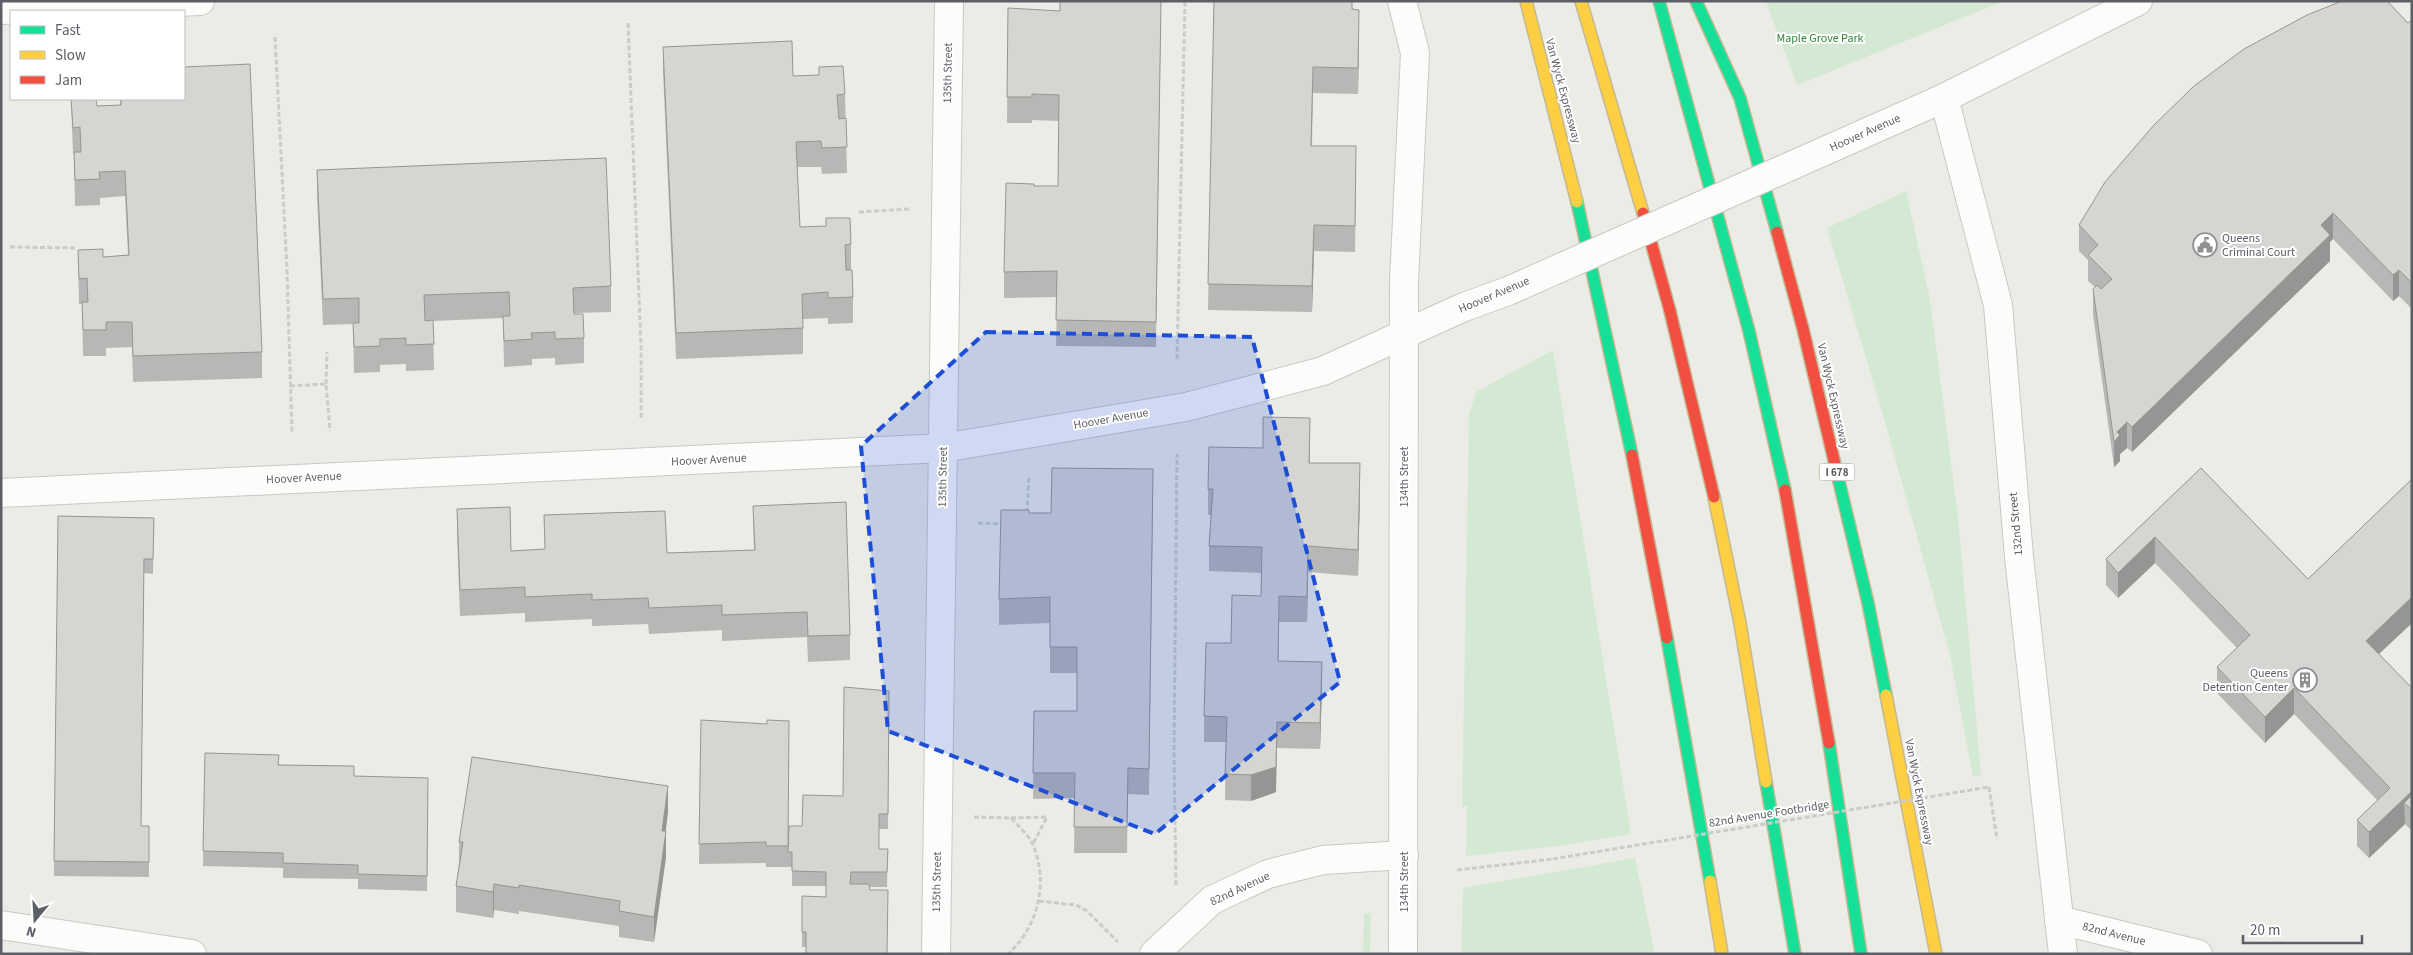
<svg xmlns="http://www.w3.org/2000/svg" width="2413" height="955" viewBox="0 0 2413 955" font-family="'Source Sans 3',sans-serif">
<style>
.green{fill:#d4e9d3}
.lines{fill:none;stroke-linecap:round;stroke-linejoin:round}
.street-casing{stroke:#c8c9c7;stroke-width:30}
.fast-casing{stroke:#c4b893;stroke-width:14}
.slow-casing{stroke:#c4b893;stroke-width:14}
.jam-casing{stroke:#c4b893;stroke-width:14}
.path{stroke:#c8cdcb;stroke-width:3;stroke-dasharray:5 2.5;stroke-linecap:butt}
.street{stroke:#fcfcfb;stroke-width:28}
.fast{stroke:#16e098;stroke-width:11}
.slow{stroke:#ffcf43;stroke-width:11}
.jam{stroke:#f24e42;stroke-width:11}
.street-bridge-casing{stroke:#c8c9c7;stroke-width:30;stroke-linecap:butt}
.path-bridge{stroke:#c8cdcb;stroke-width:3;stroke-dasharray:5 2.5;stroke-linecap:butt}
.street-bridge{stroke:#fcfcfb;stroke-width:28}
.wall{fill:#b8b7b5}
.shaded-wall{fill:#969593}
.building{fill:#d6d5d2;stroke:#969593}
.marked{fill:#1d4ed8;fill-opacity:0.2;stroke:#1d4ed8;stroke-width:4;stroke-dasharray:10 6;stroke-linejoin:round}
.labels{text-anchor:middle;dominant-baseline:central;stroke-width:4;stroke-linejoin:round;paint-order:stroke}
.shield{fill:#fff;stroke:#8d8f93;stroke-width:1}
.shield-label{font-size:11px;font-weight:bold;fill:#5c5f65}
.park-label{font-size:12px;fill:#33853b;stroke:#fff}
.street-label{font-size:12px;fill:#5c5f65;stroke:#fff}
.poi-label{font-size:12px;fill:#5c5f65;stroke:#fff;text-anchor:start}
</style>
<rect width="100%" height="100%" fill="#ecece7"/>
<g class="green">
<path d="M1766 1H2004L1797 85Z"/>
<path d="M1906 191 1930 300 1958 517 1981 775 1973 777 1950 655 1883 415 1827 228Z"/>
<path d="M1553 350 1631 834 1559 846 1466 856 1467 806 1462 807 1469 414 1476 392Z"/>
<path d="M1635 858 1655 954H1461L1463 888Z"/>
<path d="M1364 913H1371L1370 954H1363Z"/>
</g>
<g class="lines">
<g class="street-casing">
<g id="street">
<path d="M1402 1 1415 53 1404 281 1403 954"/>
<path d="M1 10 200 1"/>
<path d="M1944 98 1998 305 2019 557 2063 954"/>
<path d="M1793 165 1944 98 2138 1"/>
<path d="M1 493 943 448 1186 407 1323 371 1464 307 1508 291"/>
<path d="M2059 920 2198 954"/>
<path d="M1 925 192 954"/>
<path d="M936 954 949 1"/>
<path d="M1154 954 1212 900 1268 874 1323 860 1404 855"/>
</g>
</g>
<g class="fast-casing">
<g id="fast">
<path d="M1659 1 1749 331 1785 490"/>
<path d="M1696 1 1740 98 1777 232"/>
<path d="M1577 202 1632 455"/>
<path d="M1837 473 1868 603 1886 695"/>
<path d="M1667 638 1710 881"/>
<path d="M1829 743 1861 954"/>
<path d="M1766 782 1795 954"/>
</g>
</g>
<g class="slow-casing">
<g id="slow">
<path d="M1526 1 1577 202"/>
<path d="M1581 1 1643 213"/>
<path d="M1714 497 1740 623 1766 782"/>
<path d="M1886 695 1936 954"/>
<path d="M1710 881 1722 954"/>
</g>
</g>
<g class="jam-casing">
<g id="jam">
<path d="M1643 213 1670 311 1714 497"/>
<path d="M1777 232 1803 329 1837 473"/>
<path d="M1632 455 1667 638"/>
<path d="M1785 490 1829 743"/>
</g>
</g>
<g class="path">
<path d="M628 23 641 347V419"/>
<path d="M275 37 287 271 292 433"/>
<path d="M859 212 910 209"/>
<path d="M10 247 76 248"/>
<path d="M1177 359 1185 1"/>
<path d="M326 384 327 352"/>
<path d="M290 386 326 384 330 431"/>
<path d="M1027 513 1029 476"/>
<path d="M978 523 1004 524"/>
<path d="M1989 787 1997 839"/>
<path d="M974 817 1011 818C1018 826 1029 835 1033 845 1049 883 1038 927 1008 954"/>
<path d="M1011 818 1047 817 1033 844"/>
<path d="M1457 870 1553 859"/>
<path d="M1176 885 1174 754 1177 454"/>
<path d="M1039 901 1076 905 1087 911 1118 942"/>
</g>
<use href="#street" class="street"/>
<use href="#fast" class="fast"/>
<use href="#slow" class="slow"/>
<use href="#jam" class="jam"/>
<g class="street-bridge-casing">
<path id="street-bridge" d="M1508 291 1793 165"/>
</g>
<path class="path-bridge" d="M1553 859 1989 787"/>
<use href="#street-bridge" class="street-bridge"/>
</g>
<g class="wall">
<path d="M1161 1 1156 347 1056 346 1057 297 1004 298V272L1034 186H1058L1059 121 1032 120V123H1007L1008 8 1060 11Z"/>
<path d="M1214 1 1352 9 1359 35 1358 94 1313 93 1312 146 1356 172 1355 252 1314 251 1312 312 1208 310Z"/>
<path d="M2412 20V309L2399 296 2393 301 2333 239 2330 242V261L2132 452 2127 448 2120 454V461L2114 467 2093 315V289L2095 287 2088 281V260L2079 251V225L2408 23Z"/>
<path d="M663 47 793 76 845 94 847 173 822 174 821 167H797L800 227 851 244V270L853 297V323L828 324V318L803 319V354L676 359 663 72Z"/>
<path d="M71 99 97 106 120 105V99H184L262 352V378L133 382 132 347 106 348V356H83L82 304H79L78 250 103 257 128 255 125 196 100 198V205L75 206 74 154H73Z"/>
<path d="M317 170 611 286V312L574 313 584 338V363L555 365V358L532 359V365L504 367 503 318 433 321 434 370 406 371V364L380 365V372L354 373 353 324 323 325 317 196Z"/>
<path d="M1310 444V463L1360 488 1358 576 1308 572 1307 622H1279L1278 661 1322 688 1320 749 1277 748 1276 792 1251 801 1225 800 1226 742H1204V716L1231 643 1261 596 1262 573 1209 571V546L1211 515H1208V489L1263 448Z"/>
<path d="M2201 468 2308 579 2412 479V623L2379 654 2412 688V831L2405 824 2369 858 2357 846V820L2378 801 2294 714 2265 743 2217 693V667L2237 648 2155 563 2118 598 2106 585V559Z"/>
<path d="M1153 495 1149 795 1128 794 1127 853H1074L1075 798 1033 799 1034 711H1077V673H1050V623L999 625V599L1029 513H1051Z"/>
<path d="M753 506 850 635V660L808 662 807 637 722 641V630L649 634 648 624 592 626V619L525 622V613L460 616 457 535V509L511 551 545 549 544 515 667 553 754 550Z"/>
<path d="M58 516 154 518 153 574 144 573 141 826H149V877L54 876Z"/>
<path d="M889 691 888 829H879V849H888L887 887H869L806 947H802V896L826 897V886H792V867H766V863L699 864 701 720 788 839 802 826 843 796Z"/>
<path d="M205 753 354 776 428 792 427 891 358 889V879L283 878V868L203 866Z"/>
<path d="M668 812 666 831V857L654 942 619 937V926L519 911V914L494 910 493 918 456 912V886L459 864V842Z"/>
</g>
<g class="shaded-wall">
<path d="M1359 10V35L1358 94V68Z"/>
<path d="M2333 213V239L2330 242V261L2132 452V427L2321 225Z"/>
<path d="M1314 225V251L1312 312V286Z"/>
<path d="M2399 270V296L2393 301V275Z"/>
<path d="M1310 418V444L1309 488V463Z"/>
<path d="M2127 422V448L2120 454V461L2114 467V442L2117 432Z"/>
<path d="M1360 463V488L1358 576V550Z"/>
<path d="M2155 537V563L2118 598V573Z"/>
<path d="M1308 546V572L1307 622V597Z"/>
<path d="M1279 596V622L1278 687V661Z"/>
<path d="M2412 597V623L2366 666V641Z"/>
<path d="M1322 662V688L1320 749V723Z"/>
<path d="M2294 688V714L2265 743V717Z"/>
<path d="M1277 722 1276 792 1251 801V775Z"/>
<path d="M668 786V812L662 856V831Z"/>
<path d="M2412 791V810L2404 803 2405 824 2369 858V832Z"/>
<path d="M666 831V857L654 942V917Z"/>
<path d="M494 884V910L493 918V892Z"/>
</g>
<g class="building">
<path d="M1060 1H1161L1156 322 1056 320 1057 271 1004 272 1006 183 1034 184V186H1058L1059 95 1032 94V97H1007L1008 8 1060 11Z"/>
<path d="M1214 1H1352V9L1359 10 1358 68 1313 67 1311 146H1356L1355 226 1314 225 1312 286 1208 284Z"/>
<path d="M2342 1H2387L2408 23 2412 20V283L2399 270 2393 275 2333 213 2321 225 2330 235 2132 427 2127 422 2117 432 2120 435 2114 442 2093 289 2097 285 2101 289 2112 279 2088 255 2098 245 2079 225 2105 182 2154 125 2194 86 2244 49 2307 15Z"/>
<path d="M792 41 793 76 819 75V67L843 66 845 94 837 95 839 119 846 118 847 147 822 148 821 141 796 142 800 227 826 226V218H850L851 244 845 245 846 270H852L853 297 828 298V292L802 294 803 328 676 333 663 47Z"/>
<path d="M250 64 262 352 133 356 132 322H106V330H83L82 302H88L87 278 79 279 78 250 103 249V257L129 255 125 171 99 172 100 179 75 180 74 152H81L80 127 73 128 71 99H96L97 106 121 105V99H184V67Z"/>
<path d="M606 158 611 286 573 288 574 314H583L584 338 555 339V332L531 333 532 339 504 341 503 316H510L509 292 424 295 425 321 433 320 434 344 406 345V338L380 339V346L354 347 353 323H359V298L323 299 317 170Z"/>
<path d="M1263 417 1310 418 1309 463H1360L1358 550 1308 546 1307 597 1279 596 1278 661 1322 662 1320 723 1277 722 1276 767 1251 775 1225 774 1227 717 1204 716 1206 643H1231L1232 595 1261 596 1262 547 1209 546 1213 489H1208L1209 447 1263 448Z"/>
<path d="M1052 468 1153 469 1149 769 1128 768 1127 827H1074L1075 773H1033L1034 711H1077V647H1050V597L999 599 1001 510H1029V513H1051Z"/>
<path d="M2201 468 2308 579 2412 479V597L2366 641 2412 688V791L2369 832 2357 820 2390 788 2294 688 2265 717 2217 667 2250 635 2155 537 2118 573 2106 559Z"/>
<path d="M846 502 850 635 808 636 807 612 722 615V605L649 608 648 598 592 600V594L525 597V587L460 590 457 509 510 507 511 551 545 549 544 515 665 511 667 553 755 550 753 506Z"/>
<path d="M58 516 154 518 153 559H144L141 826H149V862L54 861Z"/>
<path d="M844 687 889 691 888 814H879V849H888L887 872H851L850 884H869L870 890H888L887 954H806V932H802V896L826 897V872L792 871V852H788L789 826H802L803 795 843 796Z"/>
<path d="M701 720 767 724V720L789 721 788 846H766V842L699 844Z"/>
<path d="M205 753 279 755 278 765 354 766V776L428 778 427 876 358 874V865L283 863V853L203 851Z"/>
<path d="M472 757 668 786 662 831H666L654 917 619 911 620 901 519 885V888L494 884 493 892 456 886 463 842H459Z"/>
<path d="M2412 795V810L2404 803Z"/>
</g>
<path class="marked" d="M986 332 1252 337 1340 682 1155 834 888 731 861 446Z"/>
<defs>
<g id="civic-ring" transform="scale(1.25)"><circle r="9.5" fill="#fff" stroke="#8e9092" stroke-width="1.5"/><path d="M-.6-6.5H3V-4.5H.6V-3L4-1V1h2V6H-6V1h2V-1L-.6-3ZM-1.2 2.5V6h2.4V2.5Z" fill="#8e9092"/></g>
<g id="building-ring" transform="scale(1.25)"><circle r="9.5" fill="#fff" stroke="#8e9092" stroke-width="1.5"/><path d="M-4-6H4V6H1V3H-1V6H-4ZM-2.5-4.3h1.7v1.8h-1.7ZM.8-4.3h1.7v1.8H.8ZM-2.5-1h1.7V.8h-1.7ZM.8-1h1.7V.8H.8Z" fill="#8e9092"/></g>
</defs>
<g fill-rule="evenodd">
<use href="#civic-ring" x="2205" y="245"/>
<use href="#building-ring" x="2305" y="680"/>
</g>
<g class="labels">
<rect class="shield" x="1819.5" y="463.5" width="35" height="17" rx="4"/>
<g class="shield-label">
<text x="1837" y="472">I 678</text>
</g>
<g class="park-label">
<text x="1820" y="38">Maple Grove Park</text>
</g>
<g class="street-label">
<text transform="translate(948 73) rotate(-89)">135th Street</text>
<text transform="translate(1563 91) rotate(75)">Van Wyck Expressway</text>
<text transform="translate(1865 133) rotate(-24)">Hoover Avenue</text>
<text transform="translate(1494 295) rotate(-23)">Hoover Avenue</text>
<text transform="translate(1833 396) rotate(77)">Van Wyck Expressway</text>
<text transform="translate(1111 419) rotate(-10)">Hoover Avenue</text>
<text transform="translate(709 460) rotate(-3)">Hoover Avenue</text>
<text transform="translate(943 477) rotate(-89)">135th Street</text>
<text transform="translate(1404 477) rotate(-90)">134th Street</text>
<text transform="translate(304 478) rotate(-3)">Hoover Avenue</text>
<text transform="translate(2016 524) rotate(-95)">132nd Street</text>
<text transform="translate(1919 792) rotate(79)">Van Wyck Expressway</text>
<text transform="translate(1769 814) rotate(-9)">82nd Avenue Footbridge</text>
<text transform="translate(937 882) rotate(-89)">135th Street</text>
<text transform="translate(1404 882) rotate(-90)">134th Street</text>
<text transform="translate(1240 889) rotate(-25)">82nd Avenue</text>
<text transform="translate(2114 934) rotate(14)">82nd Avenue</text>
</g>
<g class="poi-label">
<text x="2222" y="238">Queens<tspan x="2222" dy="14">Criminal Court</tspan></text>
<text x="2288" y="673" text-anchor="end">Queens<tspan x="2288" dy="14">Detention Center</tspan></text>
</g>
</g>
<rect width="2413" height="955" fill="none" stroke="#5c5f65" stroke-width="5"/>
<rect x="10" y="10" width="175" height="90" fill="#ffffff" stroke="#bebfc1"/>
<rect x="20" y="26" width="25" height="8" fill="#16e098" stroke="#bebfc1"/>
<text x="55" y="35" font-size="15" fill="#5c5f65">Fast</text>
<rect x="20" y="51" width="25" height="8" fill="#ffcf43" stroke="#bebfc1"/>
<text x="55" y="60" font-size="15" fill="#5c5f65">Slow</text>
<rect x="20" y="76" width="25" height="8" fill="#f24e42" stroke="#bebfc1"/>
<text x="55" y="85" font-size="15" fill="#5c5f65">Jam</text>
<g transform="translate(35 920) rotate(198)" stroke="#ffffff" stroke-width="4" paint-order="stroke">
<path d="M0-4L9 19L0 12L-9 19Z" fill="#5c5f65"/>
<text y="-8" font-size="14" font-weight="bold" text-anchor="middle" fill="#5c5f65">N</text>
</g>
<path d="M2243 935v8h119v-8" fill="none" stroke="#5c5f65" stroke-width="2.5"/>
<text x="2250" y="935" font-size="15" fill="#5c5f65" stroke="#ffffff" stroke-width="4" paint-order="stroke">20 m</text>
</svg>
